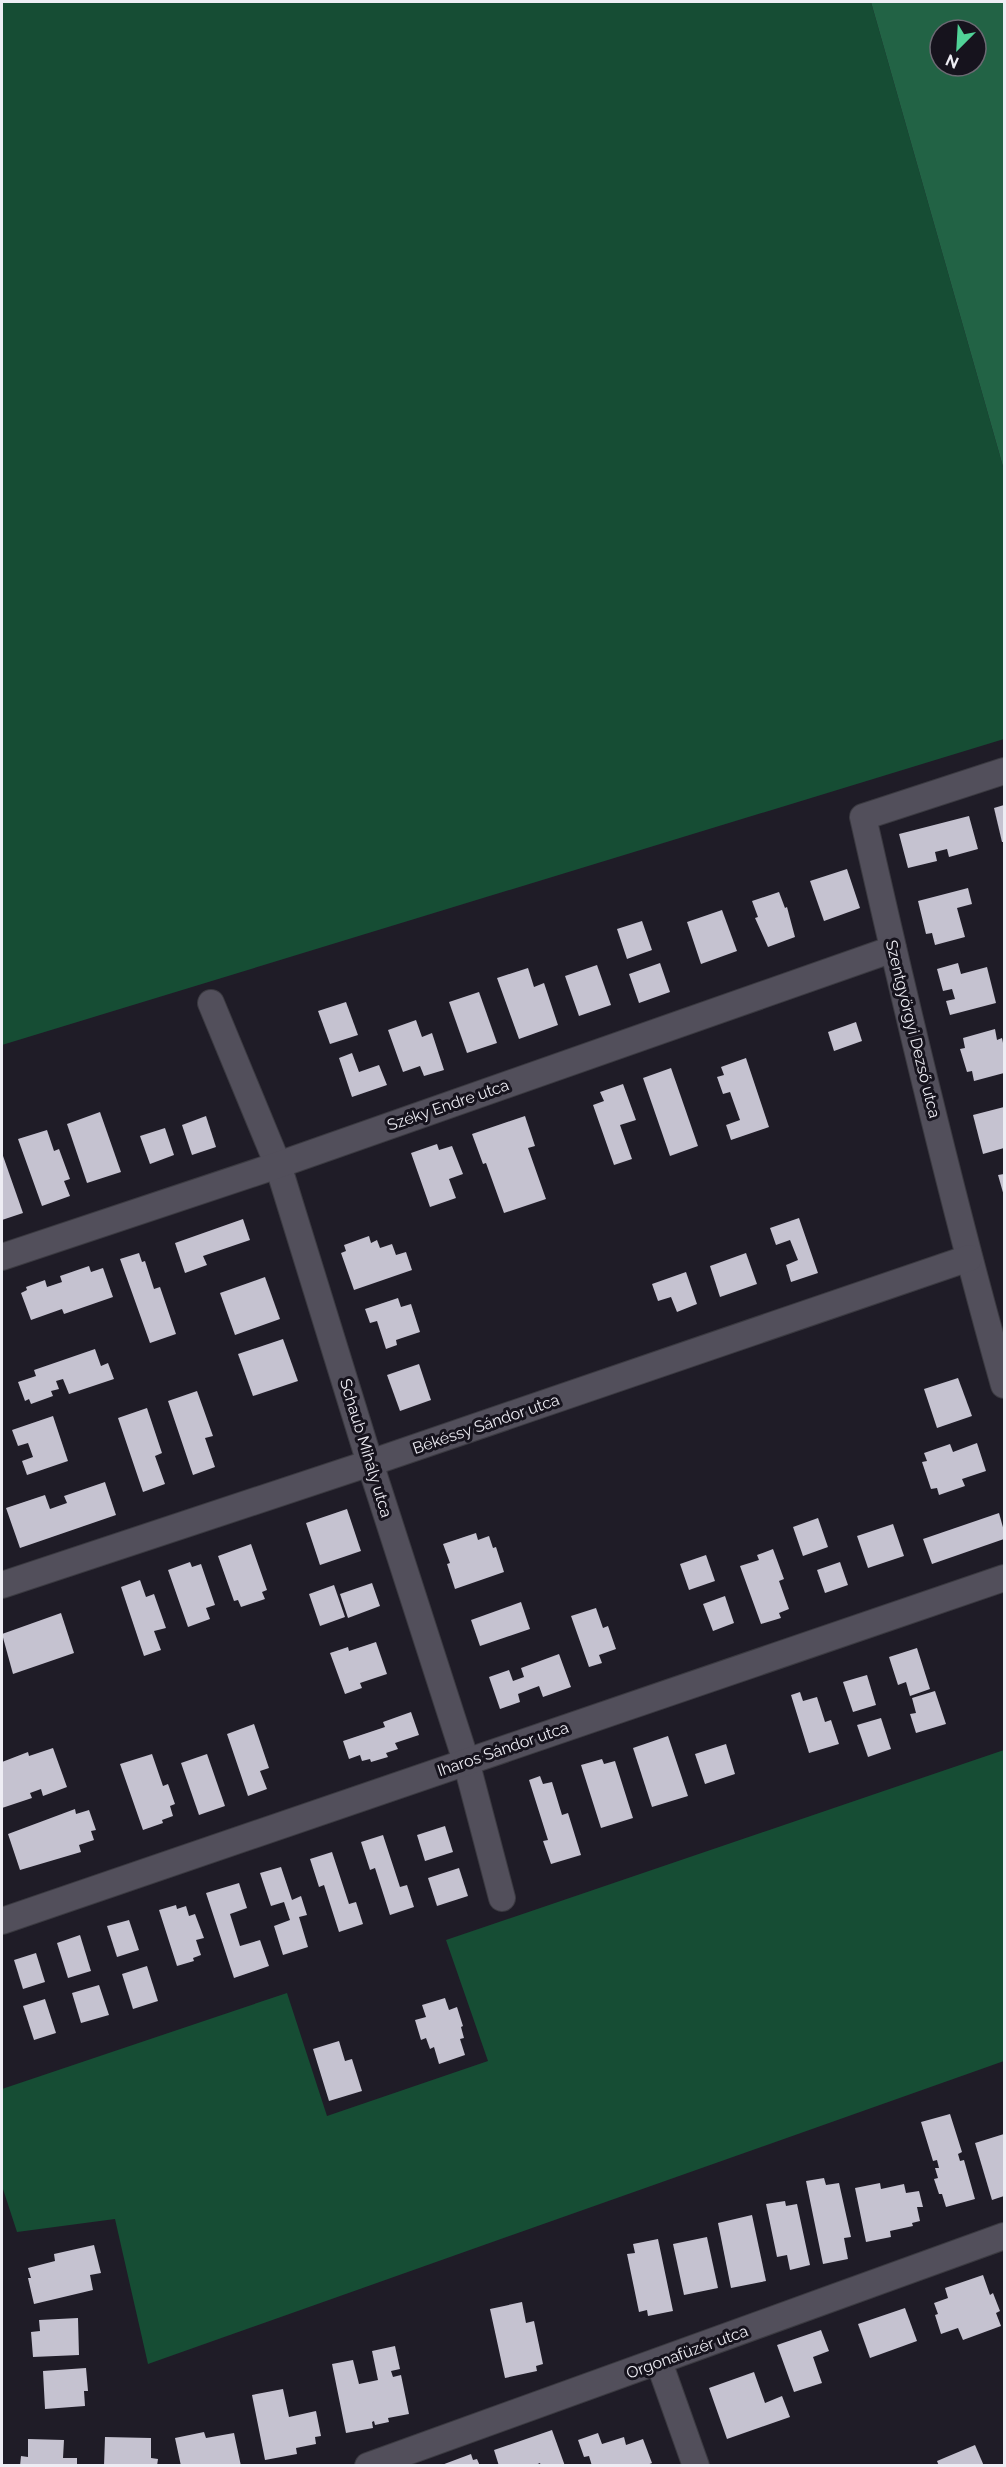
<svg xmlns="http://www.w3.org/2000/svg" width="1006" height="2467" viewBox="0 0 1006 2467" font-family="Raleway,sans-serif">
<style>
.green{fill:#164d34}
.forest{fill:#226345;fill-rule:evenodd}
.building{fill:#c5c2d0}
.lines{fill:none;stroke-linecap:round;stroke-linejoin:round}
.minor-casing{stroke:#3b3a41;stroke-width:28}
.minor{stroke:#524f5b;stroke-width:26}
.labels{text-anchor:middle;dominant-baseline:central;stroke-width:6;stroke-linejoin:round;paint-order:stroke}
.street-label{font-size:16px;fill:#eeedf4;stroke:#16131d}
</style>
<rect width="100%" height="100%" fill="#1f1c27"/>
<g class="green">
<path d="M2 2H871L1004 470V739L2 1045Z"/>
<path d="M1004 1750V2061L148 2364 115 2219 17 2232 2 2186V2089L287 1993 327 2116 488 2061 446 1940Z"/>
</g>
<path class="forest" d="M871 2H1004V470ZM940 30H976V66H940Z"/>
<g class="building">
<path d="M1004 805V842H1002L994 808Z"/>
<path d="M969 816 978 849 949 857 947 849 935 852 937 861 908 868 899 834Z"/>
<path d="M847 869 860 908 824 921 810 881Z"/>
<path d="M968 888 972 904 957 908 965 937 935 945 932 933 926 934 918 901Z"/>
<path d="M779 892 785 908 787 907 795 937 768 947 755 918 758 917 752 901Z"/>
<path d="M722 910 737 951 701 964 687 922Z"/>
<path d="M642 921 652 950 627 959 617 929Z"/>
<path d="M660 963 670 992 639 1003 629 974Z"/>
<path d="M958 963 961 974 987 967 996 1003 950 1015 946 1001 955 999 952 989 943 991 937 969Z"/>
<path d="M597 965 611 1005 579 1016 565 976Z"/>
<path d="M528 968 534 987 544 983 558 1025 519 1039 497 978Z"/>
<path d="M479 992 497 1043 467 1053 449 1002Z"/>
<path d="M346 1002 358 1035 330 1044 318 1011Z"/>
<path d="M416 1020 422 1037 432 1033 444 1070 424 1076 420 1066 403 1072 388 1030Z"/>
<path d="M856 1022 862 1041 834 1051 828 1032Z"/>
<path d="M995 1029 997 1040 1002 1038 1004 1048V1073L974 1081 972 1071 967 1072 960 1049 965 1048 963 1038Z"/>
<path d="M352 1053 359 1072 379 1065 387 1085 352 1097 339 1058Z"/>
<path d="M746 1058 769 1127 731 1140 726 1125 740 1120 730 1092 723 1094 717 1077 724 1075 721 1067Z"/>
<path d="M671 1068 698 1146 670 1156 643 1078Z"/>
<path d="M623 1084 636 1120 620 1125 632 1159 614 1165 593 1105 604 1101 600 1092Z"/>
<path d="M1004 1107V1148L983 1154 973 1115Z"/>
<path d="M100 1112 121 1172 87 1183 67 1124Z"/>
<path d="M206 1116 216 1147 192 1155 182 1125Z"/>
<path d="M525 1116 535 1146 528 1148 546 1199 504 1213 486 1163 483 1164 472 1134Z"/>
<path d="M165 1128 174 1155 150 1164 140 1136Z"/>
<path d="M47 1130 54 1151 59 1149 70 1179 64 1181 70 1196 42 1206 18 1139Z"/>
<path d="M437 1144 439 1150 452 1146 463 1174 449 1179 456 1198 430 1207 411 1153Z"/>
<path d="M2 1153 23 1213 2 1220Z"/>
<path d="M1004 1174V1196L998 1175Z"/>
<path d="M799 1218 818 1273 791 1282 786 1265 798 1260 790 1240 776 1245 770 1228Z"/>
<path d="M243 1219 250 1240 203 1256 207 1265 185 1273 175 1243Z"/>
<path d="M369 1236 371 1243 377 1240 380 1248 392 1244 396 1255 406 1252 412 1270 354 1290 341 1253 346 1251 344 1245Z"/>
<path d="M139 1253 142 1262 145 1261 154 1289 160 1287 176 1334 150 1343 120 1259Z"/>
<path d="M746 1253 757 1284 720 1297 710 1266Z"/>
<path d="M89 1266 91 1272 103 1268 113 1297 64 1314 62 1309 31 1320 21 1293 27 1290 26 1287 45 1280 47 1287 62 1282 60 1276Z"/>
<path d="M686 1272 697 1304 677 1312 671 1297 658 1301 652 1284Z"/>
<path d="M265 1277 280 1319 235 1335 220 1293Z"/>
<path d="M398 1298 401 1307 411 1304 420 1332 396 1340 397 1345 386 1349 377 1321 370 1323 365 1309Z"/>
<path d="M283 1339 298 1381 253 1396 238 1354Z"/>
<path d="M95 1349 101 1366 108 1363 114 1379 69 1394 63 1379 56 1381 59 1389 51 1391 53 1396 31 1404 29 1399 25 1401 18 1382 36 1376 34 1370Z"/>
<path d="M419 1364 431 1400 400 1411 387 1375Z"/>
<path d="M958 1378 972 1416 937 1428 924 1389Z"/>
<path d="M197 1391 213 1436 205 1438 215 1467 193 1475 168 1401Z"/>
<path d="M147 1408 162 1453 155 1456 165 1484 143 1492 118 1418Z"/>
<path d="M53 1416 68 1461 27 1475 22 1461 33 1457 28 1443 18 1446 12 1430Z"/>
<path d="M977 1443 986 1471 962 1479 965 1486 939 1495 937 1488 931 1489 922 1462 927 1461 924 1453 950 1444 953 1452Z"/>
<path d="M105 1482 116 1515 20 1548 6 1508 45 1495 50 1509 67 1503 64 1496Z"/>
<path d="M347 1509 361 1551 320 1565 306 1523Z"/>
<path d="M999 1513 1004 1531V1539L932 1564 923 1539Z"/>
<path d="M818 1518 828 1547 803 1556 793 1527Z"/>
<path d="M893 1524 904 1556 868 1568 857 1536Z"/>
<path d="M476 1533 478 1540 489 1536 493 1548 496 1547 504 1572 455 1589 447 1564 450 1563 443 1544Z"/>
<path d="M251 1544 267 1590 262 1592 265 1599 241 1607 238 1600 234 1601 218 1556Z"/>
<path d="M773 1549 784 1579 779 1581 789 1609 779 1613 781 1618 761 1624 740 1566 759 1560 757 1555Z"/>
<path d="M706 1555 715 1581 689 1590 680 1564Z"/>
<path d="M190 1562 192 1567 201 1564 215 1605 206 1608 210 1619 188 1627 168 1570Z"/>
<path d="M840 1562 848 1585 825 1593 817 1570Z"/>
<path d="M140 1580 146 1597 154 1594 166 1628 154 1631 161 1650 144 1656 121 1587Z"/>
<path d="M372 1583 380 1606 348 1618 340 1594Z"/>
<path d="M334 1585 345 1617 320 1626 309 1594Z"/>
<path d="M725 1596 734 1623 713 1631 703 1604Z"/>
<path d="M521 1602 530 1629 480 1646 471 1620Z"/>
<path d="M596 1608 603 1628 608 1626 616 1649 599 1655 602 1663 589 1667 571 1616Z"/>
<path d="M61 1613 74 1653 13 1674 2 1634Z"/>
<path d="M376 1642 387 1674 360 1683 362 1688 345 1694 330 1653 348 1647 349 1651Z"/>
<path d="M917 1648 930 1689 910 1696 906 1682 898 1685 889 1657Z"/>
<path d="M559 1654 571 1687 543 1697 539 1686 518 1694 520 1702 500 1709 489 1677 509 1670 513 1681 524 1677 521 1668Z"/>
<path d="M867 1675 876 1705 853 1712 843 1682Z"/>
<path d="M935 1691 946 1724 916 1733 910 1714 916 1713 912 1698Z"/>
<path d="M800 1692 803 1701 817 1697 825 1722 831 1720 839 1744 809 1753 791 1695Z"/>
<path d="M411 1712 419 1735 395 1743 398 1749 386 1753 388 1757 371 1762 370 1759 362 1761 360 1755 349 1759 343 1741 385 1727 383 1722Z"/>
<path d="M881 1718 891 1749 868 1757 857 1725Z"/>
<path d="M254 1724 269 1768 260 1771 267 1789 248 1796 227 1734Z"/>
<path d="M668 1736 688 1796 652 1807 633 1748Z"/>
<path d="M726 1744 735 1774 705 1784 695 1754Z"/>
<path d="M53 1748 67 1787 43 1796 41 1789 30 1793 32 1798 2 1808V1762L28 1752 29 1756Z"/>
<path d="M152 1754 163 1786 168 1784 175 1804 170 1806 173 1816 162 1820 163 1823 143 1830 120 1764Z"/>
<path d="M207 1754 225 1806 199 1815 181 1763Z"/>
<path d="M602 1759 604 1764 615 1761 633 1818 601 1828 581 1765Z"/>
<path d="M540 1776 543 1784 552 1782 562 1815 568 1813 581 1855 551 1864 543 1841 548 1840 529 1780Z"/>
<path d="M75 1809 76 1814 89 1810 96 1830 91 1831 94 1840 79 1845 81 1852 20 1870 8 1834Z"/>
<path d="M445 1826 453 1852 425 1861 417 1835Z"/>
<path d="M383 1835 400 1887 407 1885 414 1907 390 1915 375 1868 370 1870 361 1842Z"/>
<path d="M332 1852 349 1904 356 1902 363 1924 339 1932 324 1885 319 1887 310 1859Z"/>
<path d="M281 1867 292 1900 301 1896 307 1915 299 1917 308 1947 283 1955 274 1926 290 1920 284 1902 271 1906 260 1873Z"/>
<path d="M459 1868 468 1896 437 1906 428 1878Z"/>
<path d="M239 1883 247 1908 230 1914 240 1946 260 1940 269 1966 234 1978 206 1893Z"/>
<path d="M176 1905 177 1909 186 1906 189 1916 195 1914 204 1938 196 1940 201 1955 193 1958 194 1961 177 1966 159 1910Z"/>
<path d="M129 1920 139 1950 117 1957 107 1926Z"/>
<path d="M80 1935 91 1971 68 1978 57 1943Z"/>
<path d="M36 1953 45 1982 23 1989 14 1960Z"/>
<path d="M147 1966 158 2001 133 2009 122 1974Z"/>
<path d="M99 1985 109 2015 81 2023 72 1993Z"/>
<path d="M445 1998 449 2010 457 2007 463 2026 461 2027 464 2038 460 2039 465 2055 439 2064 434 2047 430 2049 426 2038 421 2040 415 2020 426 2017 422 2005Z"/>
<path d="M45 1999 56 2033 34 2040 23 2006Z"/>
<path d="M339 2041 345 2061 352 2059 362 2091 329 2101 313 2049Z"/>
<path d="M950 2114 962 2152 958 2154 960 2161 964 2160 975 2199 946 2207 942 2194H939L934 2179 938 2178 935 2168H939L937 2160 933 2161 921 2122Z"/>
<path d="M1004 2134V2196L992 2200 975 2143Z"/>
<path d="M824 2178 826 2185 839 2183 851 2237 844 2238 848 2259 823 2264 806 2181Z"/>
<path d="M880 2183 881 2189 904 2184 906 2193 919 2191 923 2207H917L920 2221 912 2223 913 2226 890 2231 891 2237 866 2242 855 2188Z"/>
<path d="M785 2201 786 2206 797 2204 810 2265 790 2270 787 2255 777 2257 766 2204Z"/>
<path d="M752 2215 766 2281 731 2288 718 2223Z"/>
<path d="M707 2237 718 2288 684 2295 673 2244Z"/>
<path d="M658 2239 673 2311 648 2316 647 2310 639 2312 627 2254 635 2253 633 2244Z"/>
<path d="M94 2245 101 2273 90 2275 93 2290 34 2304 28 2278H31L28 2268 55 2261 54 2254Z"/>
<path d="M983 2275 990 2295 993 2293 1000 2311 996 2313 1001 2326 963 2340 958 2328 941 2334 935 2315 938 2314 934 2303 948 2298 945 2288Z"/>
<path d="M522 2302 526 2323 534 2321 543 2364 536 2366 537 2371 505 2378 490 2309Z"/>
<path d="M905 2308 917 2341 870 2358 858 2324Z"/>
<path d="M78 2318 79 2355 33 2357 31 2332 40 2331 39 2320Z"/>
<path d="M821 2330 829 2351 813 2357 822 2383 794 2392 777 2345Z"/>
<path d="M395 2346 400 2369 391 2371 393 2377 401 2375 409 2414 388 2418 389 2422 375 2425 374 2421 372 2422 373 2428 346 2433 332 2364 353 2360 359 2384 378 2380 372 2351Z"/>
<path d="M86 2368 88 2391H84L85 2406 45 2409 43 2371Z"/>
<path d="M754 2372 765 2403 782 2396 790 2417 727 2439 709 2388Z"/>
<path d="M283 2389 289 2417 316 2411 321 2436 315 2437 316 2444 296 2448 297 2454 265 2460 252 2395Z"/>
<path d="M552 2430 565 2466H541L540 2463 533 2466H499L494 2450Z"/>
<path d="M204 2432 206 2438 234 2433 241 2466H181L175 2438Z"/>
<path d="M598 2433 602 2444 624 2437 626 2445 643 2439 652 2463 645 2466H592L589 2456 584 2457 578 2440Z"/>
<path d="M105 2437 151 2438V2458L158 2459 157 2466H104Z"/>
<path d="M28 2439 64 2440 63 2458H77V2466H20L21 2456 28 2457Z"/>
<path d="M975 2445 984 2466H939L937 2461Z"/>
<path d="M471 2454 473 2460 477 2459 480 2466H439Z"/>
</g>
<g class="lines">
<g class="minor-casing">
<g id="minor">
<path d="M1004 771 863 817C906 1007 951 1197 1004 1385"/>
<path d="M211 1003 278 1165 370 1463 466 1761 502 1898"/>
<path d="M2 1257 278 1165 893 949"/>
<path d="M2 1585 370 1463 969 1258"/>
<path d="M2 1921 1004 1578"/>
<path d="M659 2362 696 2466"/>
<path d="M368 2466 1004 2236"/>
</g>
</g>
<use href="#minor" class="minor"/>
</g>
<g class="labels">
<g class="street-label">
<text transform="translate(913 1029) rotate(76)">Szentgyörgyi Dezső utca</text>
<text transform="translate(448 1105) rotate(-19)">Széky Endre utca</text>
<text transform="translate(486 1424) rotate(-19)">Békéssy Sándor utca</text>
<text transform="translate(366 1448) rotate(73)">Schaub Mihály utca</text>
<text transform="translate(503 1749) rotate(-19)">Iharos Sándor utca</text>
<text transform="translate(687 2352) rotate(-20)">Orgonafüzér utca</text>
</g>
</g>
<rect width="1006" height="2467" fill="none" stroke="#eeedf4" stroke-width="6"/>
<g transform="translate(958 48) rotate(204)"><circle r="28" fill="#16131d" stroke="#6c6a73" stroke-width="1.5"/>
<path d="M0-4.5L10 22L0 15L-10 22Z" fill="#51d398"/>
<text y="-9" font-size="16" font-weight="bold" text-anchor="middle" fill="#eeedf4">N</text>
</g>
</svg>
